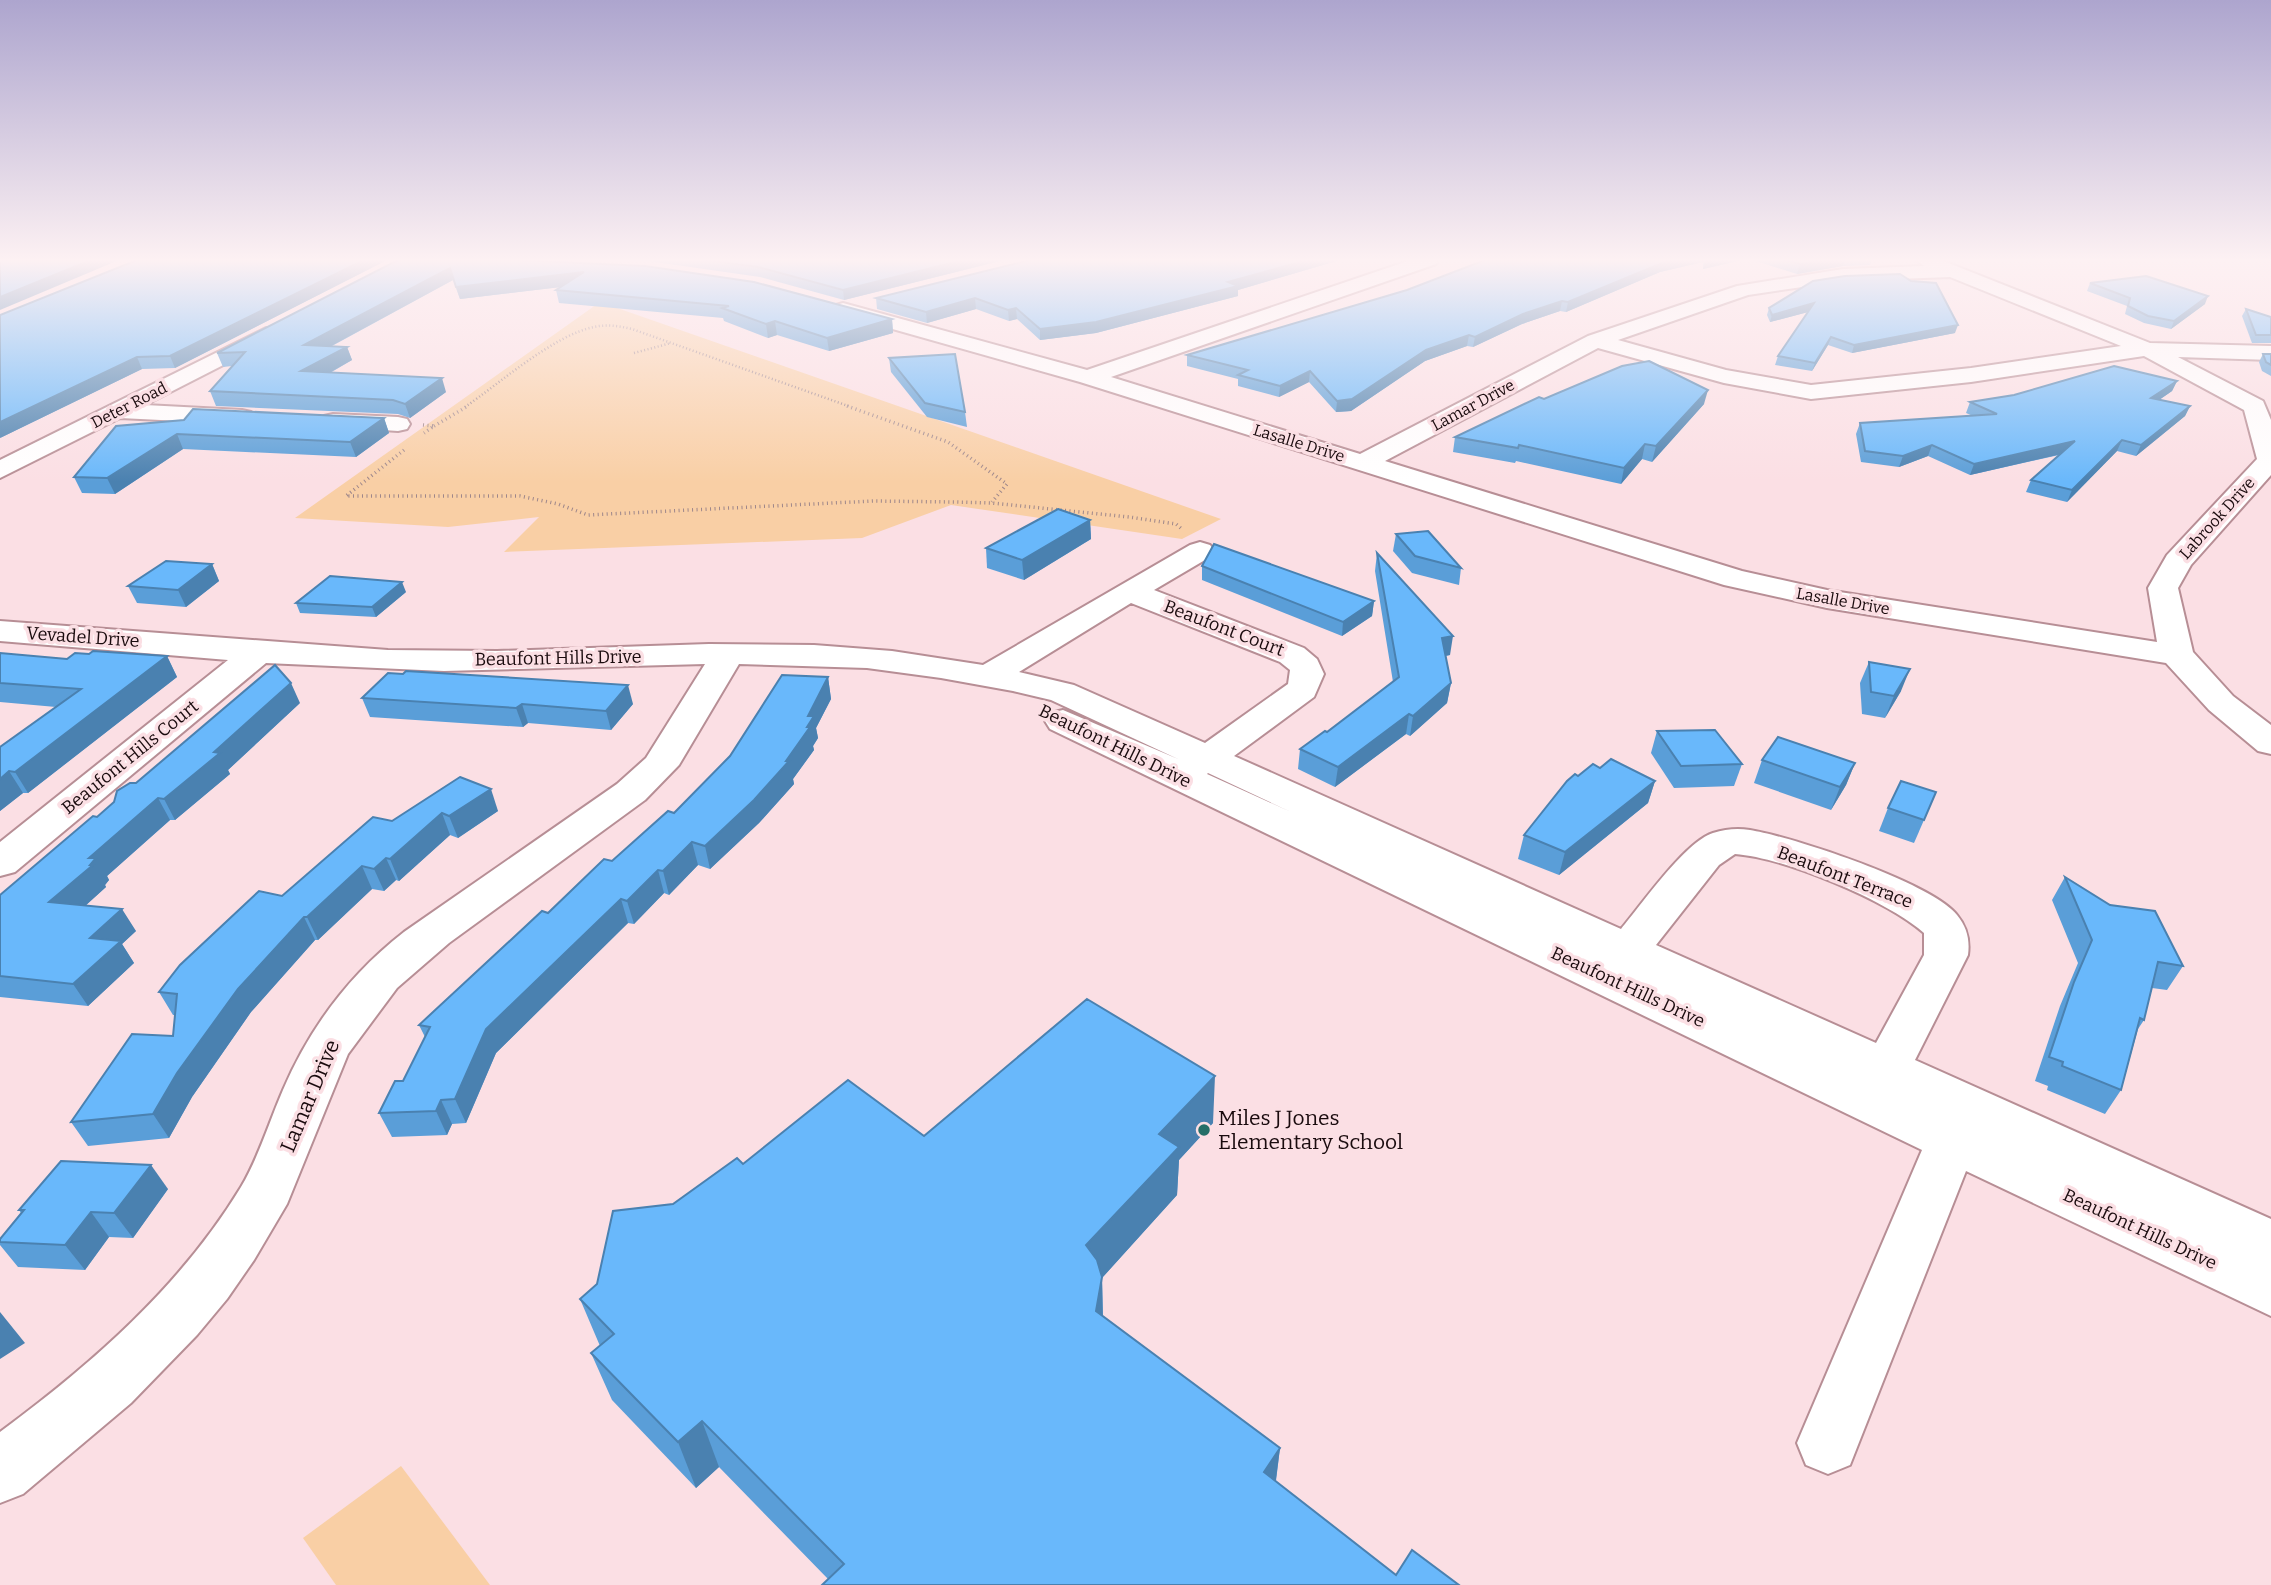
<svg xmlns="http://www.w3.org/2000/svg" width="2271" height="1585" viewBox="0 0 2271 1585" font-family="Bitter,serif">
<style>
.green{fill:#f9cfa5}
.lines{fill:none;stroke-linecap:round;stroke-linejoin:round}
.minor-casing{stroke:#b78e95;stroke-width:4}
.path-far1{stroke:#9d868a;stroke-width:2.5;stroke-dasharray:1 2.5;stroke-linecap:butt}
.path{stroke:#9d868a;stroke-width:3.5;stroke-dasharray:1 3.5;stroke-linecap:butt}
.minor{fill:#fff;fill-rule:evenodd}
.wall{fill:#5a9ed8}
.shaded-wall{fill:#4a81b0}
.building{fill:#69b8fb;stroke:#4a81b0;stroke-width:2}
.poi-dot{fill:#256e67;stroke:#fbdfe4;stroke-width:2.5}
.labels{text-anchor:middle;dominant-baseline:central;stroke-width:7;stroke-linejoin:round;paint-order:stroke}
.far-street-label{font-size:16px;fill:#1a0b0e;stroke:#fbdfe4}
.street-label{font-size:18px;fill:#1a0b0e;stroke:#fbdfe4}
.near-street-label{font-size:21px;fill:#1a0b0e;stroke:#fbdfe4}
.near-poi-label{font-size:21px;fill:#1a0b0e;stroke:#fbdfe4;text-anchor:start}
</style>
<rect width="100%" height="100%" fill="#fbdfe4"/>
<g class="green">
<path d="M600 302 1221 519 1182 539 951 505 862 538 504 552 539 517 448 527 295 518Z"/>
<path d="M401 1466 490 1585H336L303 1538Z"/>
</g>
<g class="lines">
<g class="minor-casing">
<g id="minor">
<path d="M1411 260H1438L1436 264 1111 377 1360 454 1588 336 1737 286 1843 269 1924 266 1916 260H1941L2150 343 2271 346V360L2178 357 2263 401 2271 420V475L2191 565 2178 588 2193 652 2233 696 2271 725V754L2258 751 2209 710 2166 663 1827 608 1724 585 1080 382 836 313 833 309 836 305 843 303 1087 370ZM1950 277 2121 346 1971 368 1811 385 1726 370 1618 340 1748 295 1843 281ZM1598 348 1724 383 1811 399 1971 382 2144 356 2244 410 2257 459 2167 555 2148 588 2157 642 1827 590 1742 571 1385 461Z"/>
<path d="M266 328 274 329 277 334 274 339 145 405 242 410 251 412 254 417 251 422 242 424 120 418 0 478V460Z"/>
<path d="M333 414 398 417 407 419 410 424 407 429 398 431 324 426 321 421 324 416Z"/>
<path d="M1200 542 1210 545 1215 551 1210 557 1154 590 1304 648 1317 659 1324 674 1314 697 1234 756 1621 929C1642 904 1685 842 1713 833 1726 829 1737 828 1750 830 1793 837 1932 883 1957 915 1967 927 1970 940 1968 955L1915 1060 2271 1219V1316L1966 1171 1850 1465 1828 1474 1806 1465 1797 1443 1922 1150 1050 729 1045 721 1050 713 1063 710 1178 759 1051 700 1013 691 941 678 867 668 739 664 679 765 645 800 449 943 397 988 348 1054 287 1204 254 1260 227 1299 197 1335 131 1403 23 1494 0 1503V1432C92 1364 181 1286 241 1187 259 1157 269 1122 283 1090 310 1027 350 974 404 932L617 784 646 758 705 664 444 671 266 663 15 872 0 876V842L228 660 0 641V621L388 650 497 651 709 644 814 645 892 651 983 665 1190 545ZM1131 603 1280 662 1290 670 1288 684 1205 743 1074 685 1019 672ZM1208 773 1291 812 1207 774ZM1735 854C1786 858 1886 900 1924 933V955L1876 1043 1656 945 1719 865Z"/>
</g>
</g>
<g class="path-far1">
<path d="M634 353 671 343"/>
<path d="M465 407C500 383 554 335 594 327 607 324 619 326 632 329L851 407"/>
</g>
<g class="path">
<path d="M847 406 948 442 1007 484 992 502"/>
<path d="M423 425 434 426 424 433"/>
<path d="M434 426 468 406"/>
<path d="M404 450 346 496H520L558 504 588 515 873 501 955 502 992 503 1129 517 1176 524 1183 530"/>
</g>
<use href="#minor" class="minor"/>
</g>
<g class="wall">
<path d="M137 260H387L175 368 142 369 0 438Z"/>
<path d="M398 260 892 319 893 333 829 351 777 335 768 338 724 321 723 318 559 303 556 290 560 287 460 299 453 280 332 346 347 347 352 360 330 373 446 392 410 418 398 414 216 406 210 391 232 366 223 367 217 353Z"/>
<path d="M611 260H1004L844 300 760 277 648 261Z"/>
<path d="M1030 260H1340L1238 290V296L1096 333 1040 340 1017 319 1009 321 976 309 927 323 877 309 876 298Z"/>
<path d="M1485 260H1742L1703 269V262L1660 272 1566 312 1560 311 1522 324 1473 347 1467 346 1425 361 1351 411 1336 412 1309 382 1279 397 1238 386V379L1187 366V355L1407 290Z"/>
<path d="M1752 260H1872L1870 265 1843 266 1797 274Z"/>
<path d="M1813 281 1955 333 1852 353 1828 345 1812 371 1775 365 1778 356 1808 312 1770 322 1767 315 1769 308Z"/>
<path d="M2090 283 2205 304 2171 329 2144 323 2125 314 2127 306 2087 291Z"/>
<path d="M2246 309 2271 317V343H2252L2242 316Z"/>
<path d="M2263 354H2271V376L2262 371 2259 362Z"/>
<path d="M889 358 965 412 967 427 927 417 891 372Z"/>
<path d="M2177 381 2172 391 2159 400 2190 406 2185 416 2136 456 2117 451 2067 502 2026 492 2031 480 2059 455 1970 475 1928 456 1899 467 1861 462 1856 434 1860 423 1973 416 1966 413 1970 402Z"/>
<path d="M1544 399 1704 404 1652 462 1642 459 1621 484 1516 461 1515 463 1453 452 1455 437Z"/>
<path d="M384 418 389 433 356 457 183 449 115 494 82 493 74 477 116 426Z"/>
<path d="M1090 520 1091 539 1024 580 987 568 986 548Z"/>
<path d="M1396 534 1461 568 1459 585 1412 573 1393 551Z"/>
<path d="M1377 553 1450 655 1445 656 1451 683 1447 703 1410 736 1406 734 1335 787 1298 769 1300 749 1327 732 1393 682 1375 571Z"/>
<path d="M212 564 219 581 186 607 137 603 128 586Z"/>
<path d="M1202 566 1374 601 1372 616 1342 636 1202 580Z"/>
<path d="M406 592 376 617 300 613 296 603Z"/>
<path d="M0 653 67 659 167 656 177 677 28 793H23L0 811V747L56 707 0 702Z"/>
<path d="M1869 662 1901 691 1885 718 1862 714 1860 683Z"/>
<path d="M828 677 831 699 816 728 818 738 813 746 814 750 793 779 794 784 759 823 710 869 698 865 669 895 664 893 634 924 628 923 496 1053 466 1123 452 1124 447 1135 392 1137 379 1113 403 1081 425 1037 419 1025 548 913 612 861 674 813Z"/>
<path d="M362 698 633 704 611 730 528 723 523 727 370 717Z"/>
<path d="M300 703 228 770 230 774 175 820H170L107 876 109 880 105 885 106 887 85 906 136 931 122 944 134 963 88 1006 0 997V895L97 817 136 783Z"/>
<path d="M1657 731 1742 764 1734 786 1674 788 1651 753Z"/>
<path d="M1762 760 1855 763 1846 785 1831 810 1754 783Z"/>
<path d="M1600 768 1655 781 1648 803 1559 875 1518 859 1524 835 1578 776Z"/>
<path d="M460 777 498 811 458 838 450 835 399 881 396 880 384 891 372 889 318 940H315L251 1012 192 1097 169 1138 88 1146 71 1122 173 1036 175 1015H173L159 992 282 896 392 821Z"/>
<path d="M1888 808 1924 820 1914 843 1879 831Z"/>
<path d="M2065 877 2183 966 2167 990 2152 988 2144 1020 2138 1029 2121 1090 2105 1114 2047 1090 2048 1086 2035 1081 2060 1006 2078 963 2052 900Z"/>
<path d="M1213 1123 1179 1160 1177 1195 1102 1278 1103 1316 1280 1448 1276 1481 1396 1575 1459 1585 828 1579 719 1467 696 1488 612 1400 591 1353 600 1346 580 1299 597 1284 673 1204 743 1164 924 1136Z"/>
<path d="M168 1189 133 1238 109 1237 85 1270 18 1267 0 1245V1239L21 1213 19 1210Z"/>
</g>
<g class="shaded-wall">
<path d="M91 260H119L0 310V297Z"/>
<path d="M364 260H387L175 368 170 356Z"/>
<path d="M963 260H1004L844 300 843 290Z"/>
<path d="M1307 260H1340L1238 290V296L1096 333 1040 340V329L1228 282Z"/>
<path d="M1675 260H1704L1703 262 1660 272 1566 312 1568 302 1662 263Z"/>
<path d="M1705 260H1742L1703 269Z"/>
<path d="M1827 260H1845L1843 266 1797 274 1800 264Z"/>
<path d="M450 268 453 280 309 358 304 345Z"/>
<path d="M584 272 587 284 460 299 456 287Z"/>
<path d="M2208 296 2205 304 2171 329 2174 321Z"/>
<path d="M975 298 976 309 927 323 926 312Z"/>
<path d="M1562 301 1560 311 1522 324 1473 347 1475 337 1523 314Z"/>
<path d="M1814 303 1812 311 1770 322 1772 315Z"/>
<path d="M1016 308 1017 319 1009 321 1008 310Z"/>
<path d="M892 319 893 333 829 351 827 338Z"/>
<path d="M775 321 777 335 768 338 766 324Z"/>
<path d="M1958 325 1955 333 1852 353 1854 345Z"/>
<path d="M1469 335 1467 346 1425 361 1351 411 1336 412 1337 401 1426 350Z"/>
<path d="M1831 337 1828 345 1812 371 1815 363Z"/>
<path d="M347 347 352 360 306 386 301 371Z"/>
<path d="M137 357 142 369 0 438V422Z"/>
<path d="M1310 371 1309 382 1279 397 1280 386Z"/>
<path d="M442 378 446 392 410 418 405 404Z"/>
<path d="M2177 381 2172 391 2146 409 2151 398Z"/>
<path d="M1708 390 1704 404 1652 462 1656 446Z"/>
<path d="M2190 406 2185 416 2136 456 2141 445Z"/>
<path d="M384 418 389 433 356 457 350 442Z"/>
<path d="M177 434 183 449 115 494 107 478Z"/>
<path d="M2122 440 2117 451 2067 502 2072 490Z"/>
<path d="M2075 441 2070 452 1970 475 1974 464Z"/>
<path d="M1645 444 1642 459 1621 484 1624 468Z"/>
<path d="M1932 445 1928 456 1899 467 1903 456Z"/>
<path d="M1090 520 1091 539 1024 580 1022 560Z"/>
<path d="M212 564 219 581 186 607 178 590Z"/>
<path d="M402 582 406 592 376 617 372 607Z"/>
<path d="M1374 601 1372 616 1342 636 1343 622Z"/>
<path d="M1453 636 1450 655 1439 657 1442 638Z"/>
<path d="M167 656 177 677 28 793 15 772Z"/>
<path d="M1910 669 1901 691 1885 718 1894 696Z"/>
<path d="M828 677 831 699 816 728 818 738 813 746 814 750 793 779 794 784 759 823 710 869 705 846 808 716Z"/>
<path d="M291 683 300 703 228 770 230 774 175 820 164 799 214 752Z"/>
<path d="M1451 683 1447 703 1410 736 1413 716Z"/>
<path d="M628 685 633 704 611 730 606 711Z"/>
<path d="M522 704 528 723 523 727 516 708Z"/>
<path d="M1409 714 1406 734 1335 787 1338 767Z"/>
<path d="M1855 763 1846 785 1831 810 1840 787Z"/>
<path d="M9 771 23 793 0 811V779Z"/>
<path d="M1655 781 1648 803 1559 875 1565 852Z"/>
<path d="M491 789 498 811 458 838 449 816Z"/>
<path d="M158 798 170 820 107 876 109 880 105 885 106 887 64 925 49 902 89 858Z"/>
<path d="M442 813 450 835 399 881 390 859Z"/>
<path d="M692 842 698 865 669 895 663 871Z"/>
<path d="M386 858 396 880 384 891 374 869Z"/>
<path d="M362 866 372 889 318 940 307 917Z"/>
<path d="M658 870 664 893 634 924 627 901Z"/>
<path d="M621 899 628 923 496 1053 466 1123 455 1099 486 1029Z"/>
<path d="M122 909 136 931 122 944 134 963 88 1006 73 984 90 938Z"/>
<path d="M304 917 315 940 251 1012 192 1097 169 1138 153 1114 177 1073 238 989Z"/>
<path d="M1215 1076 1213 1123 1179 1160 1177 1195 1102 1278 1103 1325 1096 1311 1086 1245 1159 1134Z"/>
<path d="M441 1100 452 1124 447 1135 436 1111Z"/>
<path d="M151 1165 168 1189 133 1238 114 1213Z"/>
<path d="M91 1212 109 1237 85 1270 65 1245Z"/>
<path d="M0 1312 25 1343 0 1359Z"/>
<path d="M702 1421 719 1467 696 1488 678 1442Z"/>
<path d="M1280 1448 1274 1494 1264 1472Z"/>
</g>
<g class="building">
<path d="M0 260H91L0 297Z"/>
<path d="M137 260H364L170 356 137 357 0 422V315Z"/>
<path d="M398 260H518L645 266 754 282 892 319 827 338 775 321 766 324 722 308 729 306 556 290 584 272 456 287 450 268 304 345 347 347 301 371 442 378 405 404 393 400 210 391 245 352 217 353Z"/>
<path d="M706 260H963L843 290 758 267Z"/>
<path d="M1030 260H1307L1228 282 1238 286 1096 322 1040 329 1016 308 1008 310 975 298 926 312 876 298Z"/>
<path d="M1485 260H1675L1662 263 1568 302 1562 301 1523 314 1475 337 1469 335 1426 350 1352 399 1337 401 1310 371 1280 386 1238 375 1248 370 1187 355 1407 290Z"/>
<path d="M1785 260H1827L1800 264Z"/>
<path d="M1900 274 1911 281 1936 283 1958 325 1854 345 1831 337 1815 363 1778 356 1814 303 1772 315 1769 308 1813 281 1845 276Z"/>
<path d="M2146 276 2208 296 2174 321 2148 316 2128 306 2130 298 2090 283Z"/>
<path d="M2246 309 2271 317V335H2256Z"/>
<path d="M955 354 965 412 925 403 889 358Z"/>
<path d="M2263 354H2271V365L2266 362Z"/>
<path d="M1649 361 1708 390 1656 446 1645 444 1624 468 1519 445 1518 448 1455 437 1539 397 1544 399 1622 366Z"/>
<path d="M2114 366 2177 381 2151 398 2190 406 2141 445 2122 440 2072 490 2031 480 2075 441 1974 464 1932 445 1903 456 1865 451 1860 423 1997 414 1970 402 2014 395Z"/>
<path d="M193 409 384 418 350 442 177 434 107 478 74 477 116 426 184 420Z"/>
<path d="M1058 509 1090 520 1022 560 986 548Z"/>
<path d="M1428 531 1461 568 1415 556 1396 534Z"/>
<path d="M1214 544 1374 601 1343 622 1202 566Z"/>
<path d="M1377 553 1453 636 1442 638 1451 683 1413 716 1409 714 1338 767 1300 749 1325 731 1327 732 1399 677Z"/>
<path d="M166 561 212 564 178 590 128 586Z"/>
<path d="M330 576 402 582 372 607 296 603Z"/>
<path d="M93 651 167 656 15 772 9 771 0 779V747L81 689 0 683V653L67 659 75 653 89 654Z"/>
<path d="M1869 662 1910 669 1894 696 1871 692Z"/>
<path d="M275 665 291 683 214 752 220 753 164 799 158 798 89 858H96L90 865H93L49 902 122 909 90 938 121 941 73 984 0 976V895L93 816 97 817 114 802 117 791 130 783H136Z"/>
<path d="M406 671 628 685 606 711 522 704 516 708 362 698 388 673 403 674Z"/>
<path d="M782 675 828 677 808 716H814L807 727H810L786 761H789L754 800 705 846 692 842 663 871 658 870 627 901 621 899 486 1029 455 1099 441 1100 436 1111 379 1113 395 1081H403L430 1027 419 1025 542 911 548 913 604 859 612 861 668 811 674 813 730 756Z"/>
<path d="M1715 730 1742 764 1681 766 1657 731Z"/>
<path d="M1778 737 1855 763 1840 787 1762 760Z"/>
<path d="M1611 759 1655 781 1565 852 1524 835 1567 781 1575 774 1578 776 1593 764 1600 768Z"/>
<path d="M460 777 491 789 449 816 442 813 390 859 386 858 374 869 362 866 307 917H304L238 989 177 1073 153 1114 71 1122 132 1034 173 1036 177 994 159 992 180 965 259 891 282 896 373 817 392 821Z"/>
<path d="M1901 781 1936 792 1924 820 1888 808Z"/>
<path d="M2065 877 2110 905 2155 911 2183 966 2158 962 2144 1020 2140 1018 2121 1090 2062 1066 2063 1062 2049 1057 2074 982 2092 940Z"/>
<path d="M1087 999 1215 1076 1159 1134 1179 1147 1086 1245 1097 1260 1102 1277 1096 1311 1280 1448 1264 1472 1396 1575 1412 1550 1459 1585H822L844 1564 702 1421 678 1442 591 1353 614 1334 580 1299 597 1284 613 1211 673 1204 737 1158 743 1164 848 1080 924 1136Z"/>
<path d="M61 1161 151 1165 114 1213 91 1212 65 1245 0 1242V1239L24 1210H19Z"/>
</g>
<linearGradient id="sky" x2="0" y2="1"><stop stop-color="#ada5ce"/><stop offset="0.54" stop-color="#fdf1f3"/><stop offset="1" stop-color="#fdf1f3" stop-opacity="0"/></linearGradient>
<rect width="2271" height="482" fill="url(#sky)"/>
<circle class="poi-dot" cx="1204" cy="1130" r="7"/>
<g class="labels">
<g class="far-street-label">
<text transform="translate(129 405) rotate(-27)">Deter Road</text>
<text transform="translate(1473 405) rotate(-28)">Lamar Drive</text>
<text transform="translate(1299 443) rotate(17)">Lasalle Drive</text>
<text transform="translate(2217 518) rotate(-48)">Labrook Drive</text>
<text transform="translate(1843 601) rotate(10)">Lasalle Drive</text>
</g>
<g class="street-label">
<text transform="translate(1224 628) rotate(21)">Beaufont Court</text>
<text transform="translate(83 637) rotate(4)">Vevadel Drive</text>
<text transform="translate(558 658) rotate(-1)">Beaufont Hills Drive</text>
<text transform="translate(1115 746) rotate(26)">Beaufont Hills Drive</text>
<text transform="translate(130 757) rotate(-39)">Beaufont Hills Court</text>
<text transform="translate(1845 877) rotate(21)">Beaufont Terrace</text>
<text transform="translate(1628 987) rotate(25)">Beaufont Hills Drive</text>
<text transform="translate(2140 1229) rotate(25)">Beaufont Hills Drive</text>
</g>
<g class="near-street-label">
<text transform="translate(310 1096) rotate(-67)">Lamar Drive</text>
</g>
<g class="near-poi-label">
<text x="1218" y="1118">Miles J Jones<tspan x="1218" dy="24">Elementary School</tspan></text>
</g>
</g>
</svg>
